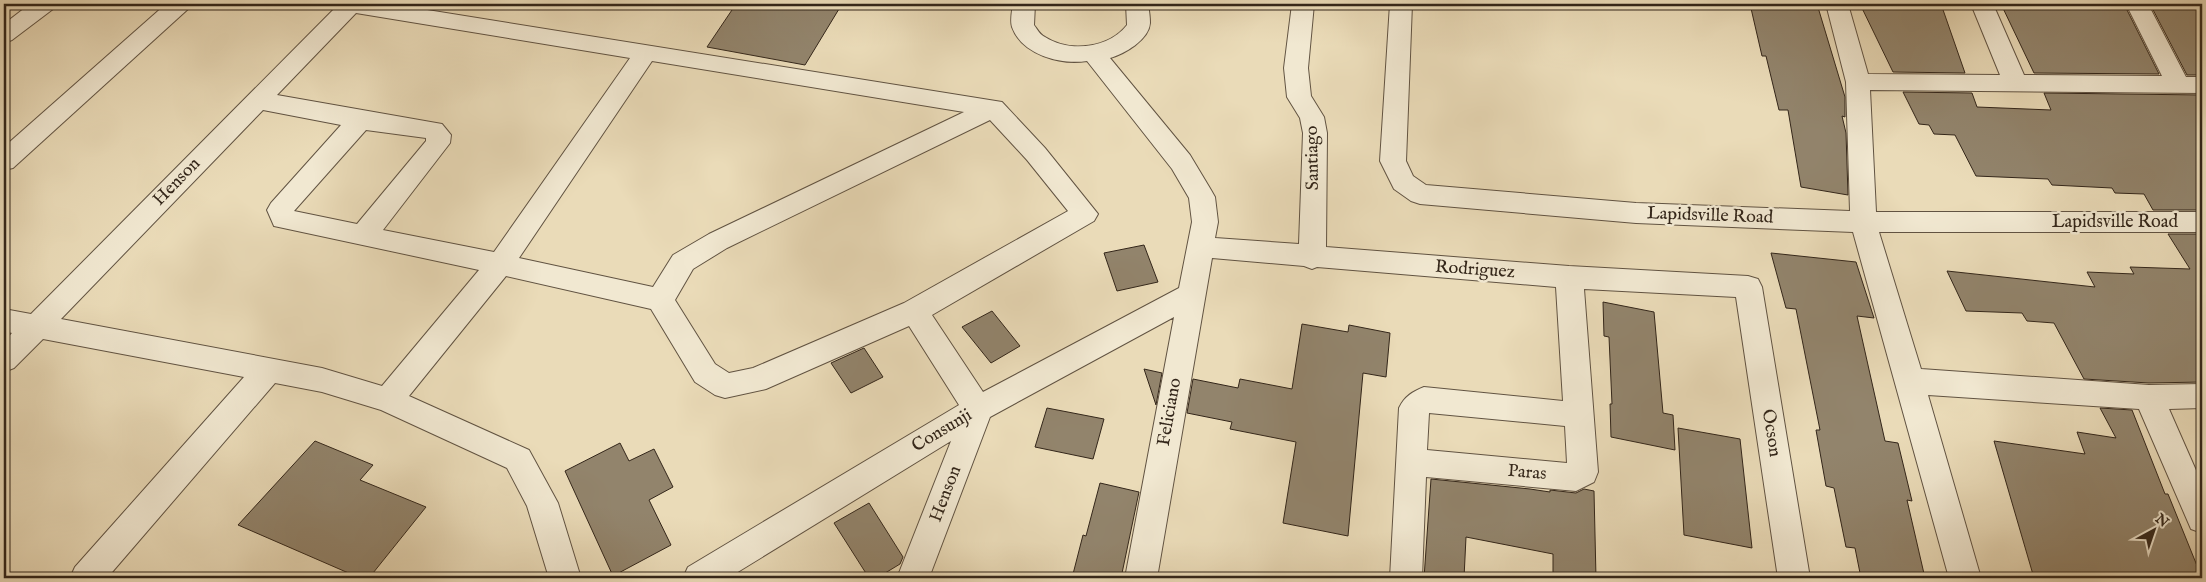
<svg xmlns="http://www.w3.org/2000/svg" width="2206" height="582" viewBox="0 0 2206 582" font-family="'IM FELL English',serif">
<style>
.building{fill:#92846c;stroke:#33261a}
.lines{fill:none;stroke-linecap:round;stroke-linejoin:round}
.minor-casing{stroke:#615342;stroke-width:2}
.minor{fill:#f1e8d1;fill-rule:evenodd}
.labels{text-anchor:middle;dominant-baseline:central;stroke-width:5;stroke-linejoin:round;paint-order:stroke}
.street-label{font-size:18px;fill:#33261a;stroke:#f1e8d1}
</style>
<rect width="100%" height="100%" fill="#eadbb8"/>
<filter id="stains"><feTurbulence type="fractalNoise" baseFrequency=".004" numOctaves="4"/><feColorMatrix values="0 0 0 0 .2 0 0 0 0 .09 0 0 0 0 .02 0 0 0 .5 -.17"/></filter>
<radialGradient id="worn" r=".72"><stop offset=".6" stop-color="#630" stop-opacity="0"/><stop offset="1" stop-color="#630" stop-opacity=".3"/></radialGradient>
<g class="building">
<path d="M736 4H842L805 65 707 47Z"/>
<path d="M1750 4H1817L1845 97V117L1842 116 1846 133 1848 195 1801 187 1788 110H1779L1766 56H1762Z"/>
<path d="M1860 4H1941L1965 73 1893 72Z"/>
<path d="M2001 4H2124L2159 74 2034 73Z"/>
<path d="M2150 4H2202V75H2187Z"/>
<path d="M1903 92 1972 93 1977 107 2051 110 2044 93 2202 95V210H2153L2144 194 2115 193 2112 188 2052 185 2048 179 1976 176 1955 135 1934 134 1929 125 1919 124Z"/>
<path d="M2168 234H2202V382L2149 383 2084 379 2054 323 2027 321 2022 313 1966 311 1947 271 2095 287 2087 272 2134 274 2130 267 2190 269Z"/>
<path d="M1144 245 1158 282 1117 291 1104 253Z"/>
<path d="M1771 253 1856 262 1874 318 1857 316 1885 441 1898 443 1912 501 1907 500 1925 578H1861L1855 548 1846 547 1834 488 1826 486 1816 430H1820L1796 309 1786 308Z"/>
<path d="M1603 302 1654 312 1663 413 1673 415 1675 450 1611 437 1610 404H1612L1609 337 1604 336Z"/>
<path d="M992 311 1020 346 991 363 962 327Z"/>
<path d="M1302 324 1348 332 1349 325 1390 333 1386 377 1363 373 1348 536 1283 523 1296 442 1230 429 1232 422 1187 413 1193 379 1238 388 1240 379 1292 389Z"/>
<path d="M864 348 883 377 851 393 831 363Z"/>
<path d="M1144 369 1162 373 1156 405Z"/>
<path d="M1047 408 1104 419 1093 459 1035 447Z"/>
<path d="M2100 408 2132 410 2165 494H2168L2202 578H2034L1994 441 2085 454 2077 432 2116 438Z"/>
<path d="M1678 428 1740 439 1752 548 1684 535Z"/>
<path d="M315 441 373 465 360 480 426 507 369 578H360L238 525Z"/>
<path d="M620 443 629 461 654 449 673 487 649 500 671 545 613 576 565 471Z"/>
<path d="M1431 479 1530 489 1550 492V490L1576 493 1584 489 1594 491 1596 578H1553V554L1466 537 1464 578H1424Z"/>
<path d="M1100 483 1139 492 1121 578H1072L1083 535 1086 536Z"/>
<path d="M869 503 903 557 900 564 877 578H869L834 523Z"/>
</g>
<g class="lines">
<g class="minor-casing">
<g id="minor">
<path d="M30 4H56L53 9 12 40 4 43V24Z"/>
<path d="M166 4H191L188 9 13 168 4 170V147Z"/>
<path d="M339 4H390L1002 102 1045 148 1098 214 1094 221 932 315 983 392 1179 288 1192 222 1189 198 1172 169 1087 61C1061 65 1022 55 1012 27 1010 21 1012 10 1013 4H1035L1034 25C1037 29 1040 35 1045 37 1070 53 1109 48 1127 25L1126 4H1148C1149 10 1150 17 1150 23 1149 40 1124 54 1110 58L1190 155 1211 190 1215 197 1218 222 1215 238 1299 244 1303 133 1300 118 1287 97 1284 68 1292 4H1314L1308 68 1311 96 1324 117 1327 133 1326 247 1569 266 1748 276 1758 279 1762 287 1810 578H1778L1736 297 1584 289 1598 472 1594 482 1576 491 1426 477 1422 578H1390L1399 408C1405 396 1412 392 1424 387L1563 401 1556 287 1317 267 1312 269 1304 266 1212 258 1157 578H1125L1174 317 990 417 929 578H897L951 441 728 578H683L688 567 959 405 909 326 766 389 725 398 715 395 695 382 651 309 506 276 409 396 529 450 558 503 581 578H549L527 506 507 468 381 410 322 392 275 383 107 578H70L75 567 244 377 43 339 14 368 4 372V342L12 333 4 331V309L31 314ZM356 13 630 58 494 252 383 230 450 143 451 135 442 124 277 95ZM652 61 964 112 709 234 673 255 653 287 519 258ZM263 110 341 125 271 203 267 210 274 226 479 270 382 386 322 368 61 319ZM990 120 1027 160 1068 211 904 303 753 368 729 373 715 364 675 300 693 269 727 248ZM366 130 426 138V141L357 224 294 211ZM1429 413 1565 426 1567 463 1427 450Z"/>
<path d="M1390 4H1412L1406 161 1413 176 1426 185 1636 203 1850 211 1846 82 1826 4H1848L1868 74 2000 75 1971 4H1993L2024 75 2162 76 2126 4H2148L2186 77H2202V93L1870 90 1876 212H2202V232H1879L1921 369 2149 385 2202 384V408L2169 409 2202 484V533L2191 529 2139 409 1928 395 1981 578H1949L1853 232 1636 223 1420 204 1411 201 1394 189 1380 161Z"/>
</g>
</g>
<use href="#minor" class="minor"/>
</g>
<g class="labels">
<g class="street-label">
<text transform="translate(1313 158) rotate(-91)">Santiago</text>
<text transform="translate(177 182) rotate(-46)">Henson</text>
<text transform="translate(1710 216) rotate(2)">Lapidsville Road</text>
<text x="2115" y="222">Lapidsville Road</text>
<text transform="translate(1475 270) rotate(4)">Rodriguez</text>
<text transform="translate(1170 412) rotate(-80)">Feliciano</text>
<text transform="translate(942 431) rotate(-31)">Consunji</text>
<text transform="translate(1771 433) rotate(81)">Ocson</text>
<text transform="translate(1527 473) rotate(5)">Paras</text>
<text transform="translate(946 494) rotate(-69)">Henson</text>
</g>
</g>
<rect width="2206" height="582" fill="none" stroke="#eadbb8" stroke-width="20"/>
<rect x="5" y="5" width="2196" height="572" fill="none" stroke="#33261a" stroke-width="2.5"/>
<rect x="10" y="10" width="2186" height="562" fill="none" stroke="#33261a"/>
<g transform="translate(2154 530) rotate(40)" stroke="#f1e8d1" stroke-width="4" paint-order="stroke">
<path d="M0-4L9 19L0 12L-9 19Z" fill="#33261a"/>
<text y="-8" font-size="14" font-weight="bold" text-anchor="middle" fill="#33261a">N</text>
</g>
<rect width="100%" height="100%" filter="url(#stains)"/>
<rect width="100%" height="100%" fill="url(#worn)"/>
</svg>
